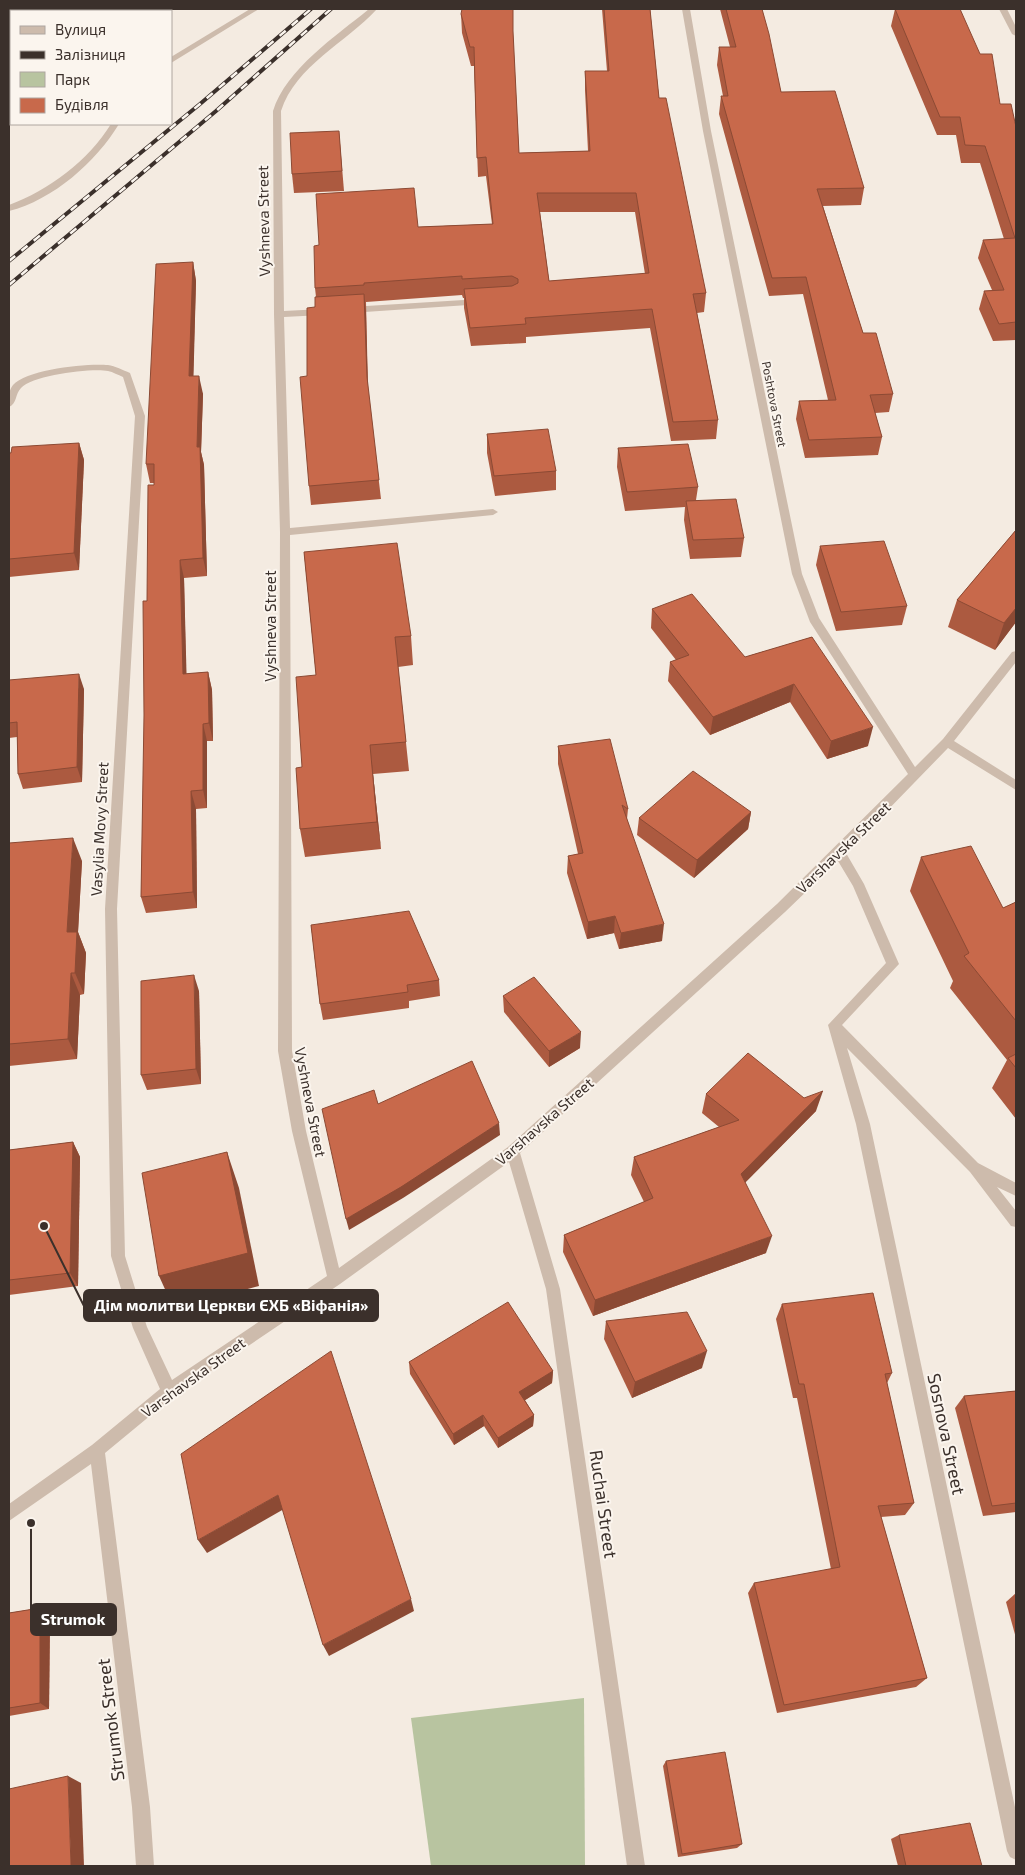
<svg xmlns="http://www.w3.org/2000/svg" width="1025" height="1875" viewBox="0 0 1025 1875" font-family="'Exo 2',sans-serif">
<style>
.green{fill:#b8c4a0}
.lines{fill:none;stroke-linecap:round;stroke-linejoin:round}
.minor{fill:#cdbbac;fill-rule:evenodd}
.rail-casing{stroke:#3b302b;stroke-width:4}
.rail{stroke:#fbf5ee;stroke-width:2.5;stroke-dasharray:8;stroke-linecap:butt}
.wall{fill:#ac5a40;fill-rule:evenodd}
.shaded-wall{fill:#8c4a34}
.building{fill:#c8694b;stroke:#8c4a34;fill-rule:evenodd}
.labels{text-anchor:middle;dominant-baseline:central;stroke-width:4;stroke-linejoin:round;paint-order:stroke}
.far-street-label{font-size:12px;fill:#3b302b;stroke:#fbf5ee}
.street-label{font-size:15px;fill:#3b302b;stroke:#fbf5ee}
.near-street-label{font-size:18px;fill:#3b302b;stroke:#fbf5ee}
.leader{fill:none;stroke:#3b302b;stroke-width:2}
.callout-dot{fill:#3b302b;stroke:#fbf5ee;stroke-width:2}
.callout{fill:#3b302b;stroke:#3b302b;stroke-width:2}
.callout-label{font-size:16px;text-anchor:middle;font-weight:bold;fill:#fff}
</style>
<rect width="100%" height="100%" fill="#f4ebe1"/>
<path class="green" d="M584 1698 585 1866H431L411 1718Z"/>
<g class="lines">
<g class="minor">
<path d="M147 9H155L154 11H146Z"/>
<path d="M250 9H259L171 63V57Z"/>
<path d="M369 9H377C346 43 296 65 281 111L284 311 322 309 327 312 322 315 284 317 290 528 493 509 498 512 493 515 290 535 292 1051 306 1131 339 1268 508 1147 777 904 908 774 810 622 792 574 703 131 682 9H690L711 131 802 574 819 618 915 767 943 739 1012 652 1016 651V662L954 741 1016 780V790L948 748 846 853 864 884 899 964 842 1025 978 1163 1016 1183V1196L997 1187 1016 1211V1227L1011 1226 970 1172 847 1048 870 1124 1016 1812V1860L1010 1857 1007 1851 856 1124 828 1025 886 963 853 886 838 861 785 912 520 1153 560 1289 645 1866H627L546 1289 509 1162 340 1284 174 1396 105 1453 150 1807 154 1866H136L132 1807 91 1464 9 1521V1504L92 1445 160 1389 133 1328 111 1256 105 909 135 416 123 377C118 375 113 372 108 371 91 368 33 375 21 388 15 394 17 404 9 407 9 400 8 391 13 385 27 369 87 363 108 365 115 366 123 370 130 373L145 416 117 909 125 1256 147 1327 172 1380 327 1276 292 1131 278 1051 280 532 274 314 273 111C286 69 336 36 369 9Z"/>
<path d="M999 9H1007L1016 27V36L1012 34Z"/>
<path d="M111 124H119C96 162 53 200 9 211V205C49 190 88 161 111 124Z"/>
<path d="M480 299 485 302 483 304 350 313 345 310 350 307Z"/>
</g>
<g class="rail-casing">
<g id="rail">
<path d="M9 261 200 104 311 9"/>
<path d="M9 285 216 111 331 9"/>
</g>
</g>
<use href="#rail" class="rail"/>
</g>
<g class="wall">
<path d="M67 9H122L121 11H67Z"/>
<path d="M602 9H650L659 98 706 293 704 312 697 313 718 420 716 439 671 441 650 328 526 337V343L471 346 464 308V298H463L462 295 366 302 368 389 381 499 311 505 309 486 307 376 316 297 315 288 319 245 418 227 492 224 486 176 478 177 474 66H471L462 33 461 14 513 35 519 153 588 151 585 90V71H607ZM540 212H635L645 274 549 281Z"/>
<path d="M720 9H762L781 92 864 188 861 205 823 206 863 333 893 394 889 412 875 413 882 437 878 455 805 458 796 419 799 401 828 400 803 294 769 296 719 114 721 96H723L717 65 719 47H730Z"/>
<path d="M895 9 1000 104 1016 127V340L993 341 979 309 984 291 992 290 978 258 983 240 1004 239 980 163H961L956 135H937L891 26Z"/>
<path d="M339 131 344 191 294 193 292 174Z"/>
<path d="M193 262 196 281 193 376 203 394 201 452 204 465 207 576 184 578 186 674 208 672 212 690 213 741H207V808L196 809 197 908 146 913 141 897 147 601 154 485V483H150L146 464Z"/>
<path d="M487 434 556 471V490L495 496 487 453Z"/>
<path d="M79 443 84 460 79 570 9 577V453Z"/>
<path d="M618 448 698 487 696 500 744 538 741 557 690 559 684 520 685 507 625 511 617 467Z"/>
<path d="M1016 530V622L995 650 948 627 957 600Z"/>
<path d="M820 546 907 606 902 625 836 631 816 565Z"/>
<path d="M304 552 411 636 413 665 398 667 409 771 373 774 381 849 305 857 300 829 302 767 316 675Z"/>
<path d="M652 609 745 657 812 637 868 746 827 759 790 702 710 735 668 681 670 662 676 660 651 628Z"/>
<path d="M9 680 84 689 82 782 23 789 18 774 17 737 9 738Z"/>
<path d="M558 746 628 809 627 819 662 941 619 949 614 933 587 939 567 873 568 856 578 854 558 764Z"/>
<path d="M751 812 748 829 694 878 637 835 639 818Z"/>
<path d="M9 843 82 861 78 932 86 953 84 994 80 995 77 1059 9 1066Z"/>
<path d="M921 857 1003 908 1016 902V1119L992 1088 1007 1060 950 988 953 981 910 891Z"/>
<path d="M311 925 439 980 440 996 409 1001V1008L323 1020 320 1004Z"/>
<path d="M199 991 201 1084 147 1090 141 1075Z"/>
<path d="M503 996 580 1048 549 1067 504 1012Z"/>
<path d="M706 1094 816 1111 745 1182 766 1253 593 1316 563 1252 564 1235 644 1202 631 1175 634 1157 719 1127 702 1113Z"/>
<path d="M73 1142 80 1157 78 1286 9 1295V1150Z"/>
<path d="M782 1304 892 1373 887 1383 914 1503 905 1515 881 1517 927 1678 916 1687 777 1713 748 1593 754 1583 831 1569 797 1398H793L776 1319Z"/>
<path d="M606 1321 702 1368 632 1398 604 1339Z"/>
<path d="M409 1362 553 1371 552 1383 525 1400 534 1415 533 1426 498 1448 484 1426 454 1445 410 1374Z"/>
<path d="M1016 1391V1512L983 1516 955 1408 964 1396Z"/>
<path d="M1016 1593V1638L1006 1602Z"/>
<path d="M40 1608 50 1616 49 1709 9 1716V1613Z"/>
<path d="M666 1761 742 1844 737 1848 678 1857 663 1766Z"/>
<path d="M899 1835 982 1866H898L891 1839Z"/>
</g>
<g class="shaded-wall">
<rect x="107" y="9" width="6" height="2"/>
<path d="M193 262 196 281 193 395 189 376Z"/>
<path d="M364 294 366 314 368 396 367 377Z"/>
<path d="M199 376 203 394 201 452 204 465 207 576 203 558 197 447Z"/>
<path d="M79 443 84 460 79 570 74 553Z"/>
<path d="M180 560 184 578 187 692 183 674Z"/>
<path d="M1016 608V622L995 650 1004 623Z"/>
<path d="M208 672 212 690 213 741 209 723Z"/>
<path d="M79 674 84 689 82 782 77 767Z"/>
<path d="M794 684 790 702 710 735 713 717Z"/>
<path d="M203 724 207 741V808L203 790Z"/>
<path d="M873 727 868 746 827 759 831 741Z"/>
<path d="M370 745 373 774 381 849 377 822Z"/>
<path d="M191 791 196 809 197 908 193 892Z"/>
<path d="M751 812 748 829 694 878 697 860Z"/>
<path d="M73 838 82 861 78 932 86 953 84 994 75 973 67 932Z"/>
<path d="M615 916 614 933 587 939 588 922Z"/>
<path d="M664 924 662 941 619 949 621 933Z"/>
<path d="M71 973 80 995 77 1059 68 1039Z"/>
<path d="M194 975 199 991 201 1084 196 1069Z"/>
<path d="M581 1032 580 1048 549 1067V1051Z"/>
<path d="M823 1091 816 1111 736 1192 741 1174Z"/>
<path d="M499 1123 500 1135 403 1198 349 1230 346 1219Z"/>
<path d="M73 1142 80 1157 78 1286 70 1273Z"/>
<path d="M227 1152 239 1188 259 1286 174 1309 159 1276Z"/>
<path d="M772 1236 766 1253 593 1316 595 1300Z"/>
<path d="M707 1351 702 1368 632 1398 635 1382Z"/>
<path d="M553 1371 552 1383 519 1404V1392Z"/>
<path d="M483 1415 484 1426 454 1445 453 1434Z"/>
<path d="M534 1415 533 1426 498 1448V1438Z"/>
<path d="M278 1495 284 1509 207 1553 198 1540Z"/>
<path d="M411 1599 414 1611 329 1656 323 1645Z"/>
<path d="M40 1608 50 1616 49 1709 40 1703Z"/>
<path d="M68 1776 81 1783 84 1866H71Z"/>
</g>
<g class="building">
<rect x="67" y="9" width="40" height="2"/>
<path d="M462 9H513V31L519 153 590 151 585 71H609L604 9H650L659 98H666L706 293 693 294 718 420 673 422 652 309 525 318 526 324 470 328 464 289 512 286 518 283V279L512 276 462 279V276L364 283V285L315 288 314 246 319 245 316 194 414 188 418 227 493 224 486 157 477 158 474 47H470L461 14ZM537 193H636L649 273 549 281Z"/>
<path d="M726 9H762L769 34 781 92 835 91 864 188 817 189 863 333H876L893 394 870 395 882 437 809 440 799 401 836 400 806 277 772 278 721 96H728L719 47H736Z"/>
<path d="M895 9H960L980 54H992L1000 104H1011L1016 127V322L999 324 984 291 1004 290 983 240 1015 238 985 146 965 145 960 117H940Z"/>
<path d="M339 131 342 171 292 174 290 133Z"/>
<path d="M193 262 189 376H199L197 447H200L203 558 180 560 183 674 208 672 209 723 203 724V790L191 791 193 892 141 897 144 715 143 601H147L148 485H154V464H146L156 264Z"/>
<path d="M364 294 367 377 379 480 309 486 300 377 307 376V308L315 307V297Z"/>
<path d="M548 429 556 471 494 476 487 434Z"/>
<path d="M79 443 74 553 9 559V453H11L12 447Z"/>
<path d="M688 444 698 487 627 492 618 448Z"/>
<path d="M736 499 744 538 693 540 686 501Z"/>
<path d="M1016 530V608L1004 623 957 600Z"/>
<path d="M884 541 907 606 841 612 820 546Z"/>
<path d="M397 543 411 636 395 637 406 742 370 745 377 822 300 829 296 768 302 767 296 677 316 675 304 552Z"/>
<path d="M692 594 745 657 812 637 873 727 831 741 794 684 713 717 670 662 689 655 652 609Z"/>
<path d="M79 674 77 767 18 774 17 722 9 723V680Z"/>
<path d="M610 739 628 809 622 805 664 924 621 933 615 916 588 922 568 856 583 853 558 746Z"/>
<path d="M693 771 751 812 697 860 639 818Z"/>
<path d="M73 838 67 932H77L75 973H71L68 1039 9 1044V843Z"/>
<path d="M971 846 1003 908 1016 902V1021L964 956 969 953 921 857Z"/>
<path d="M409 911 439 980 407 985 408 992 320 1004 311 925Z"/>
<path d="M194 975 196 1069 141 1075V981Z"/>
<path d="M534 977 581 1032 549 1051 503 996Z"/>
<path d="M748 1053 804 1098 823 1091 741 1174 772 1236 595 1300 564 1235 653 1198 634 1157 739 1120 706 1094Z"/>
<path d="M1016 1054V1068L1008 1058Z"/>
<path d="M472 1061 499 1123 401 1187 346 1219 322 1109 374 1090 378 1104Z"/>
<path d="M73 1142 70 1273 9 1280V1150Z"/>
<path d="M227 1152 248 1253 159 1276 142 1173Z"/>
<path d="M873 1293 892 1373 885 1374 914 1503 878 1506 927 1678 784 1705 754 1583 840 1567 804 1384H799L782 1304Z"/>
<path d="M508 1302 553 1371 519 1392 534 1415 498 1438 483 1415 453 1434 409 1362Z"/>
<path d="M687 1312 707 1351 635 1382 606 1321Z"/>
<path d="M331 1351 411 1599 323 1645 278 1495 198 1540 181 1454Z"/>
<path d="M1016 1391V1503L992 1506 964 1396Z"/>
<path d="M40 1608V1703L9 1708V1613Z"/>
<path d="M725 1752 742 1844 682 1854 666 1761Z"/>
<path d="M68 1776 71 1866H9V1789Z"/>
<path d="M970 1823 982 1866H906L899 1835Z"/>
</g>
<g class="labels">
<g class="far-street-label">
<text transform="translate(775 404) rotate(79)">Poshtova Street</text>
</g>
<g class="street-label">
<text transform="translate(263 221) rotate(-91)">Vyshneva Street</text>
<text transform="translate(270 626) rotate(-90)">Vyshneva Street</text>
<text transform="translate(99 829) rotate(-87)">Vasylia Movy Street</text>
<text transform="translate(843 847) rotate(-44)">Varshavska Street</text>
<text transform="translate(311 1102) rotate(79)">Vyshneva Street</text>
<text transform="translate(544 1121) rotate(-41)">Varshavska Street</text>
<text transform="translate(193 1377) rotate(-36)">Varshavska Street</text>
</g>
<g class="near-street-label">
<text transform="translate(947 1434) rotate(78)">Sosnova Street</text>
<text transform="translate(604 1504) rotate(82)">Ruchai Street</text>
<text transform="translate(110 1720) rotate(-97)">Strumok Street</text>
</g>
</g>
<path class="leader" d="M44 1226L84 1306M31 1523L31 1620"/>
<g class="callout-dot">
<circle cx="44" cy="1226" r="5"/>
<circle cx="31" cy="1523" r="5"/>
</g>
<g class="callout">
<rect x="84" y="1290" width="294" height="31" rx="5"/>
<rect x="31" y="1604" width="85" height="31" rx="5"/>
</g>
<g class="callout-label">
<text x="231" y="1311">Дім молитви Церкви ЄХБ «Віфанія»</text>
<text x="73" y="1625">Strumok</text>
</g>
<rect width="1025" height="1875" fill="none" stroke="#3b302b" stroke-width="20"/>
<rect x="10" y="10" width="162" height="115" fill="#fbf5ee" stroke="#aea6a0"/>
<rect x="20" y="26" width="25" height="8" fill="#cdbbac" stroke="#aea6a0"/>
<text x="55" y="35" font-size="15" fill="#3b302b">Вулиця</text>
<rect x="20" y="51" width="25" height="8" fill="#3b302b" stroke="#aea6a0"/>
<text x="55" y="60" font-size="15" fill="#3b302b">Залізниця</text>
<rect x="20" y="72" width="25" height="15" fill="#b8c4a0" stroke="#aea6a0"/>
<text x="55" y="85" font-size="15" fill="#3b302b">Парк</text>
<rect x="20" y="98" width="25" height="15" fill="#c8694b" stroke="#aea6a0"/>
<text x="55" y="110" font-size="15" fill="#3b302b">Будівля</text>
</svg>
